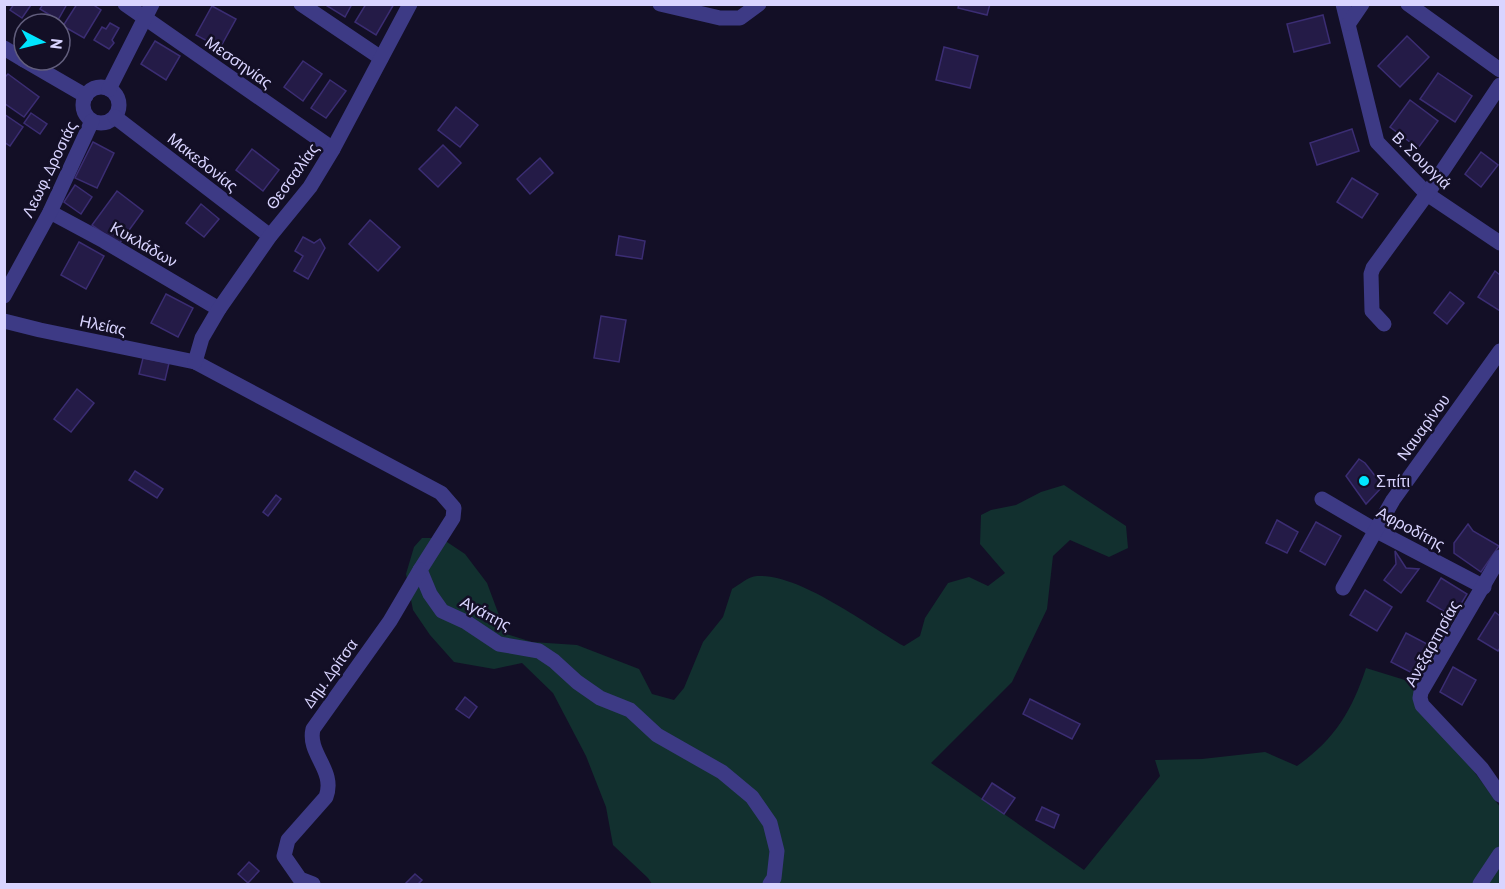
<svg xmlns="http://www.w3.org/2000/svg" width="1505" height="889" viewBox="0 0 1505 889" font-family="'PT Sans',sans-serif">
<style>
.green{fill:#12302f}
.building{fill:#241b47;stroke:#3b2d73;stroke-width:1.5}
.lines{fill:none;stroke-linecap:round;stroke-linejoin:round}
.minor{stroke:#3d3a85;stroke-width:15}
.poi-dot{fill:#00e5ff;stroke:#130f26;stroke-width:2}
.labels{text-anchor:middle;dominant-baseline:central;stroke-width:5;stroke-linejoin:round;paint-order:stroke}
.street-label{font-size:16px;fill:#d9d4ff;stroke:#130f26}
.poi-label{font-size:16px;fill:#d9d4ff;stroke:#130f26;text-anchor:start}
</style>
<rect width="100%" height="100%" fill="#130f26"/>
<path class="green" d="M1064 485 1126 526 1128 548 1109 557 1070 540 1053 556 1047 609 1012 682 931 763 1084 870 1160 776 1155 760 1202 759 1265 752 1297 766C1334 740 1352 711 1366 668L1408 681 1500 807V884H652L648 878 613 845 606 807 586 756 553 693 522 663 494 669 454 662 430 635 413 610 406 574 414 547 422 538H441L465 554 487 583 506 634 532 642 577 645 639 669 652 694 674 700 684 688 703 642 723 617 732 589C739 585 749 576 757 576 799 573 867 625 904 646L920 636 925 618 948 583 969 577 988 586 1005 573 980 544 981 515 991 510 1016 505 1041 492Z"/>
<g class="building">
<path d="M14 4H30L31 5 22 18 10 10Z"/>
<path d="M43 4H67L58 20 40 9Z"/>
<path d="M77 4H92L101 10 84 38 63 26Z"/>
<path d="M324 4H352L345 17Z"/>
<path d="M366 4H394L376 35 355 22Z"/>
<path d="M959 4H990L987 15 958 8Z"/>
<path d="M212 6 236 19 220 48 196 35Z"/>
<path d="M1323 15 1330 43 1294 52 1287 24Z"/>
<path d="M110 23 119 28 112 40 114 43 109 49 94 40 102 27 106 29Z"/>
<path d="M1407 36 1429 57 1400 87 1378 66Z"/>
<path d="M155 41 180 56 166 80 141 64Z"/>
<path d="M944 47 978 56 970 88 936 80Z"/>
<path d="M303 61 322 74 303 101 284 87Z"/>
<path d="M1438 73 1472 96 1455 122 1420 99Z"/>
<path d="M8 74 39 97 24 117 4 103V78Z"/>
<path d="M330 80 346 91 326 118 311 108Z"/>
<path d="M1410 100 1438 121 1418 148 1390 127Z"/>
<path d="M456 107 478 125 460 147 438 130Z"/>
<path d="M31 113 47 124 40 134 24 123Z"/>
<path d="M4 114 23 127 10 146 4 142Z"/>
<path d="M1352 129 1359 151 1317 165 1310 143Z"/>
<path d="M93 142 114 153 97 188 75 178Z"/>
<path d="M443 145 461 163 438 187 419 169Z"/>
<path d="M252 149 279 170 263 191 236 170Z"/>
<path d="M1481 152 1498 165 1481 187 1465 174Z"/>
<path d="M540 158 553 173 530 194 517 179Z"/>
<path d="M1352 178 1378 194 1362 218 1337 202Z"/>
<path d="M75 185 92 197 81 214 64 202Z"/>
<path d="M117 191 143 211 119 244 92 225Z"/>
<path d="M201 204 219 219 204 237 186 223Z"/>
<path d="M370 220 400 247 378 271 349 244Z"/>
<path d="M619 236 645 241 642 259 616 255Z"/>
<path d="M303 237 314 243 320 239 325 248 308 279 294 271 303 256 295 251Z"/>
<path d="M79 242 104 256 86 289 61 275Z"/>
<path d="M1495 271 1500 275V311L1478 297Z"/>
<path d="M1450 292 1464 303 1447 324 1434 313Z"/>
<path d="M166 294 193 308 178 337 151 323Z"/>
<path d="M601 316 626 320 619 362 594 358Z"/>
<path d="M143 358 169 363 165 380 139 374Z"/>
<path d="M77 389 94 403 71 432 54 419Z"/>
<path d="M1359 459 1365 463 1383 486 1366 504 1346 476Z"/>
<path d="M135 471 163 489 157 498 129 480Z"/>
<path d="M276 495 281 499 268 516 263 512Z"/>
<path d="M1277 520 1298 532 1287 553 1266 543Z"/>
<path d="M1316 522 1341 536 1325 565 1300 551Z"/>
<path d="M1468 524 1473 531 1499 546 1481 572 1454 553V543Z"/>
<path d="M1395 551 1406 568 1419 569 1401 593 1384 580 1396 564Z"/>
<path d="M1441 578 1467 594 1453 617 1427 601Z"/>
<path d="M1365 590 1392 607 1377 631 1350 615Z"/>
<path d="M1495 612 1500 616V648L1498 651 1478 639Z"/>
<path d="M1406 633 1429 645 1414 674 1391 662Z"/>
<path d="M1453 667 1476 680 1462 705 1440 692Z"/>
<path d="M465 697 477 707 469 718 456 709Z"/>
<path d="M1030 699 1080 724 1072 739 1023 714Z"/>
<path d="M992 783 1015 798 1004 814 982 799Z"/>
<path d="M1042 807 1059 815 1054 828 1036 820Z"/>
<path d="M249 862 259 871 248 883 238 874Z"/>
<path d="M415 874 422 880 418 884H405Z"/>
</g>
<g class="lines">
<g class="minor">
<path d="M125 4 333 149"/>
<path d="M301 4 381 58"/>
<path d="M660 4 720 18H740L759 4"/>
<path d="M1343 4 1377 142 1427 194 1500 243"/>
<path d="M1408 4 1500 70"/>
<path d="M1349 23 1362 4"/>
<path d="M4 48 24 60"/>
<path d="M24 60 86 96"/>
<circle cx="101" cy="105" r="18"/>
<path d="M109 89 152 4"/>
<path d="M115 117 270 236"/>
<path d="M50 212 104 241 219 309"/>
<path d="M4 296 50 212 92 121"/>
<path d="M4 321 40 330 195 362 441 493 454 508 453 518 420 570 430 594 442 611 466 622 499 644 539 651 554 661 577 682 600 698 630 710 657 735 722 772 752 797 770 823 777 851 774 878 770 884"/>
<path d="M1384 324 1372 311 1371 274 1373 268 1427 194 1500 85"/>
<path d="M195 362 202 338 219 309 270 236 310 187 333 149 410 4"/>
<path d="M1322 499 1375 530 1484 587"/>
<path d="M1500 557 1421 692 1420 698 1422 705 1482 769 1500 795"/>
<path d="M1343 588 1393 500 1500 351"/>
<path d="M313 884 300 879 284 856 288 840 326 797C336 770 307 754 313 729L390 621 420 570"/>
<path d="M1480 884 1500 854"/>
</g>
</g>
<circle class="poi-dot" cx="1364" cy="481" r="6"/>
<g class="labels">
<g class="street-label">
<text transform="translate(239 62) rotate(35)">Μεσσηνίας</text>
<text transform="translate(1422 160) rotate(44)">Β. Σουργιά</text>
<text transform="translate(203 162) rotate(38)">Μακεδονίας</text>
<text transform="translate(49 169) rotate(-64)">Λεωφ. Δροσιάς</text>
<text transform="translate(292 176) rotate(-54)">Θεσσαλίας</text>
<text transform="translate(144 244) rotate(30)">Κυκλάδων</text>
<text transform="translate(103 325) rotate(12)">Ηλείας</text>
<text transform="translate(1423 427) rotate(-54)">Ναυαρίνου</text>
<text transform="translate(1411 528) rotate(28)">Αφροδίτης</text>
<text transform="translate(486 613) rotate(28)">Αγάπης</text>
<text transform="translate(1432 643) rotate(-61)">Ανεξαρτησίας</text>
<text transform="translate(330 673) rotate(-54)">Δημ. Δρίτσα</text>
</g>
<g class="poi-label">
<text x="1376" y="481">Σπίτι</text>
</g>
</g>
<rect width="1505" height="889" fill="none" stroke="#d9d4ff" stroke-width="12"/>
<g transform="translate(42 42) rotate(97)"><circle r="28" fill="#130f26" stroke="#625e7d" stroke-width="1.5"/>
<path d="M0-4.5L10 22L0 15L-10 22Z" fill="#00e5ff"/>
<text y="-9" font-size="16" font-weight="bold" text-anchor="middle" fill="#d9d4ff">N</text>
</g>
</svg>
